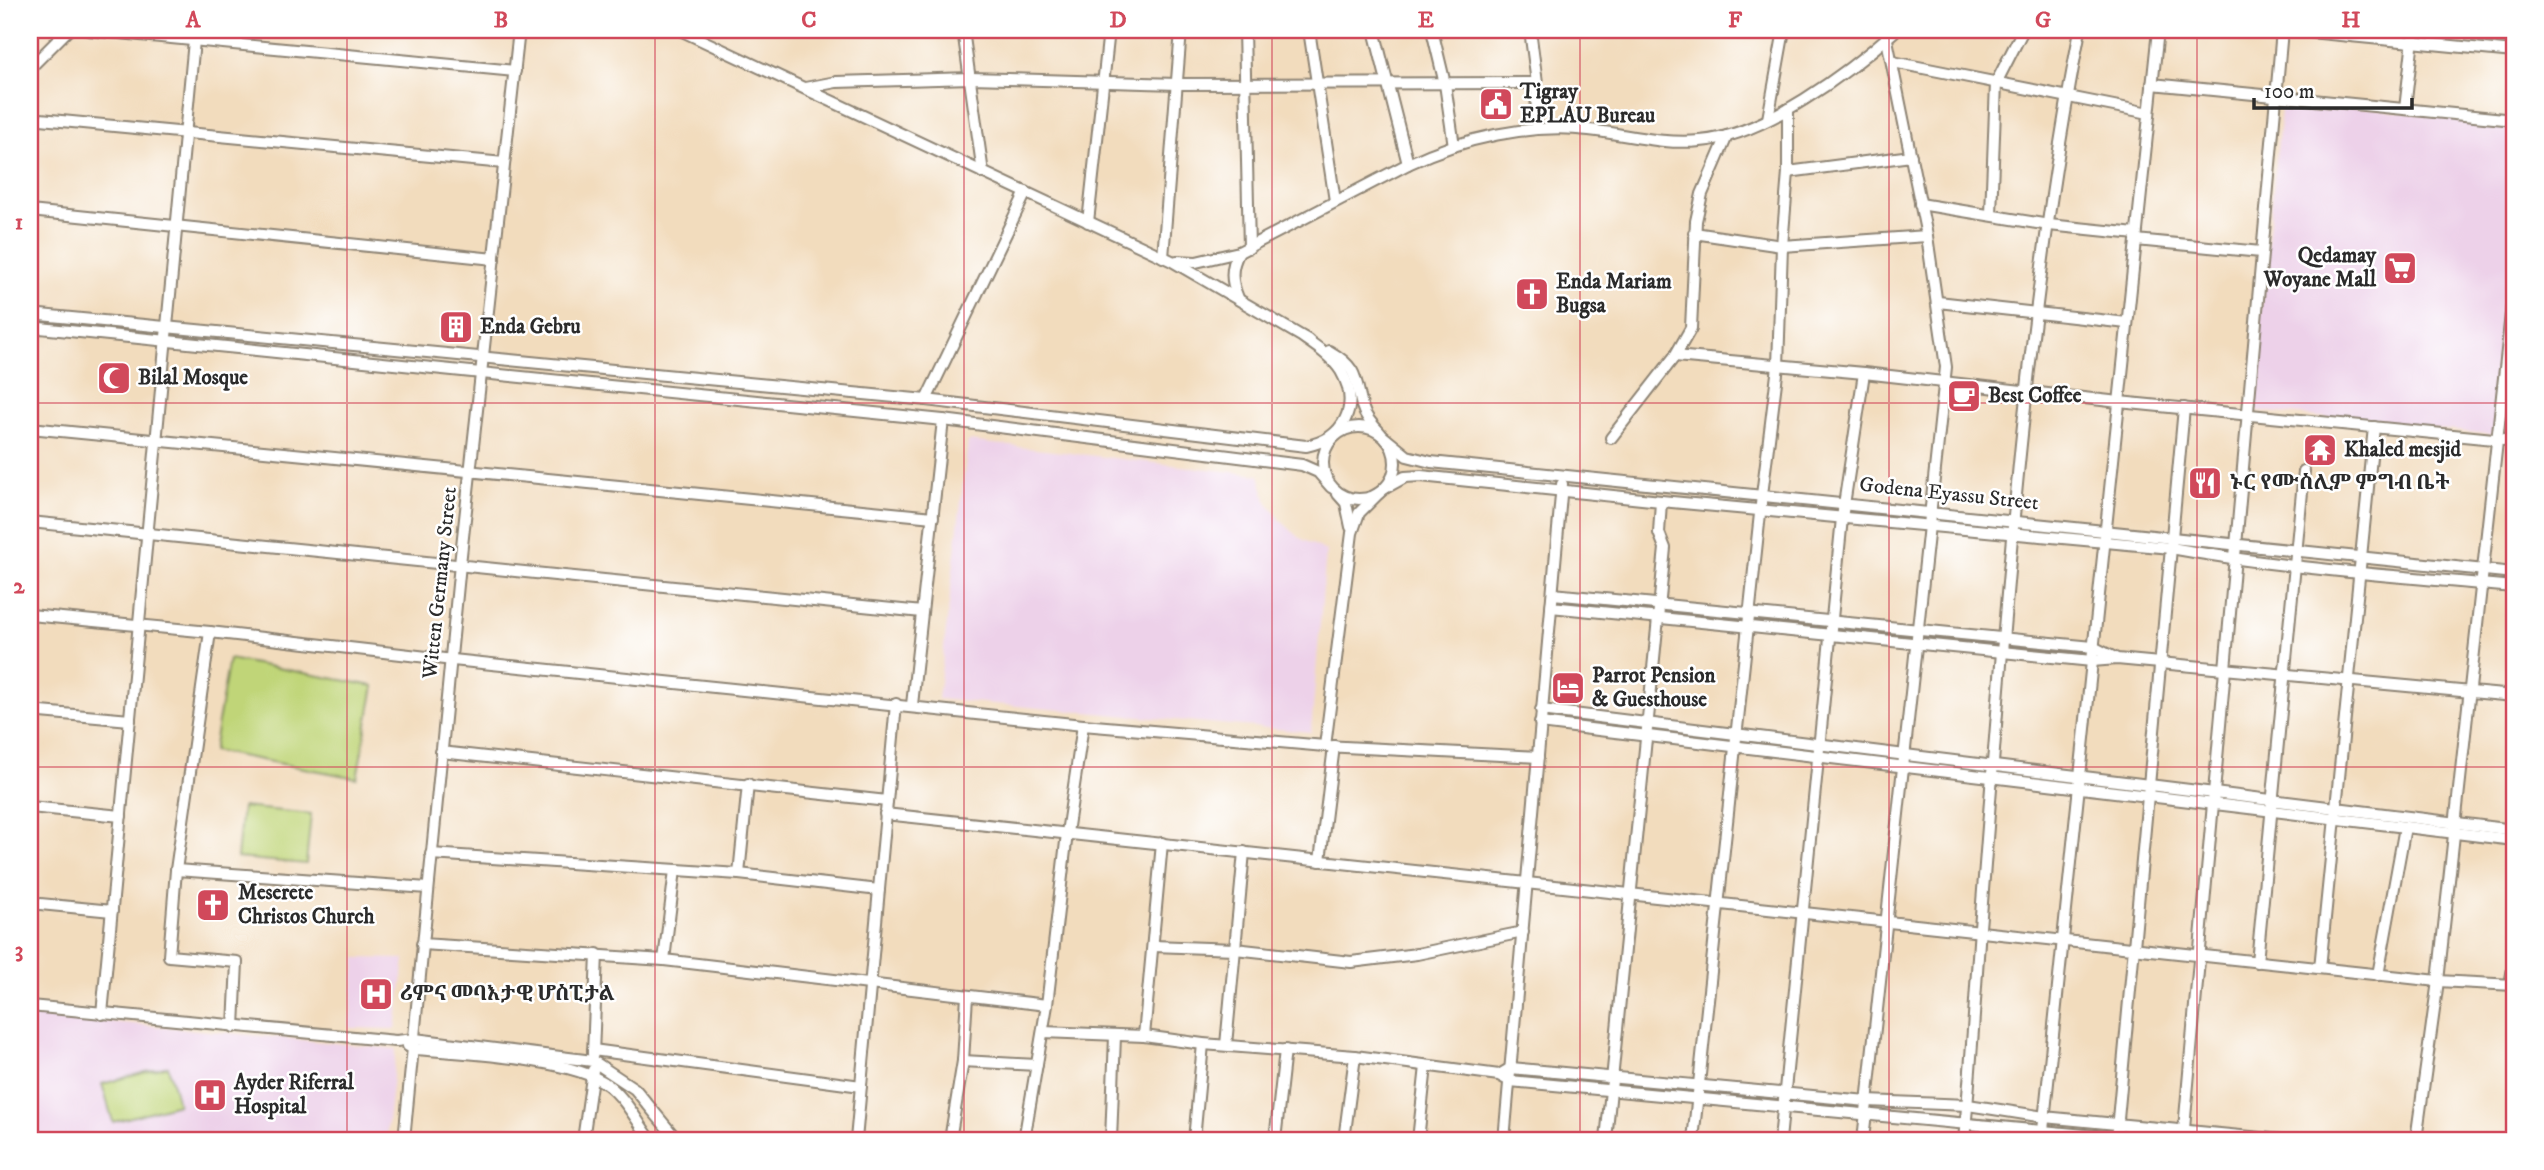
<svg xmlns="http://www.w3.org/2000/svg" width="2544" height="1170" viewBox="0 0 2544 1170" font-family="'IM FELL DW Pica','Noto Serif Ethiopic',serif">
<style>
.built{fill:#edd1e9}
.green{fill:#c0d578;stroke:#768052;stroke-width:2}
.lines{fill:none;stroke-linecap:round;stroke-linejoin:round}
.minor-casing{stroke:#8e8474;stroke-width:14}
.minor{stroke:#fff;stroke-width:10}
.grid{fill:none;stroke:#d1495b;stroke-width:2;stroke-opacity:0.55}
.labels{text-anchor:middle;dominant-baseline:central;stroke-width:5;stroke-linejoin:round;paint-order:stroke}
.poi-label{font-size:21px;font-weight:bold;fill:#2b2b2b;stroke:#fff;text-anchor:start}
.street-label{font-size:21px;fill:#2b2b2b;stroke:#fff}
.neatline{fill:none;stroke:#d1495b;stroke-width:2.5}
.grid-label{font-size:23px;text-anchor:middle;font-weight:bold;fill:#d1495b}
</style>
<rect width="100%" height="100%" fill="#fff"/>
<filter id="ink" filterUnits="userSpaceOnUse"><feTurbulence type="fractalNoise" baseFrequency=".0143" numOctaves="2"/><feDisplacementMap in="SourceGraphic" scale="14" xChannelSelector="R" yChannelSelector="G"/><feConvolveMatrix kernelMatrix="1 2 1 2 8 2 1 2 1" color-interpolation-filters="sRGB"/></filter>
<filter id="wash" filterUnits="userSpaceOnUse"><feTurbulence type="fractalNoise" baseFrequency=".00686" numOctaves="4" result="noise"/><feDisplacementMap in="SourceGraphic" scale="28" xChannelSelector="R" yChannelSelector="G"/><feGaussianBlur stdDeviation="1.57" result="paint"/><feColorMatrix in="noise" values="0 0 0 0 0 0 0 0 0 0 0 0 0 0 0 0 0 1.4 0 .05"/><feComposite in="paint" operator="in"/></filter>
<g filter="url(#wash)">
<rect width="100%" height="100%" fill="#f2dcbd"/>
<g class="built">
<path d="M2282 100 2514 124V242L2495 435 2251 410Z"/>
<path d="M968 441 1259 475 1266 500 1281 521 1300 538 1326 551 1311 732 938 699Z"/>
<path d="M356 958 405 959 396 1029 349 1028Z"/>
<path d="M30 1014 396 1049 386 1140H30Z"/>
</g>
<g class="green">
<path d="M229 659 374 686 357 778 213 751Z"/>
<path d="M242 807 311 814 306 864 237 858Z"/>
<path d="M168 1066 178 1104 113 1122 102 1084Z"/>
</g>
</g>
<g filter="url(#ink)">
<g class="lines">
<g class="minor-casing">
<g id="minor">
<path d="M88 30 515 71"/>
<path d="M680 30 1172 261 1308 340"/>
<path d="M963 30 983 173"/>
<path d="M1244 30 1249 248"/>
<path d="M1309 30 1335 201"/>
<path d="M1374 30 1408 164"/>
<path d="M1432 30 1445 84 1454 146"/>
<path d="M1530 30 1537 83 1536 128"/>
<path d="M2289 30 2514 52"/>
<path d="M1893 62 2149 113"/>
<path d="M30 68 68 30"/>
<path d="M2152 84 2514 120"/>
<path d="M805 88 836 82 971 78 1177 84 1537 83"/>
<path d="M2405 109 2414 30"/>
<path d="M30 118 504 163"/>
<path d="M1768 119 1784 30"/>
<path d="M1788 172 1911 156"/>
<path d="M1920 204 2049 225 2136 234"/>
<path d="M30 211 494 259"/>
<path d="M1991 214 1996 83 2023 30"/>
<path d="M1088 222 1109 30"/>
<path d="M1694 233 1782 246 1927 236"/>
<path d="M2136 240 2261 252"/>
<path d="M1163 257 1181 30"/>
<path d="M1177 261 1196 262 1239 252 1408 164C1463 138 1529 123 1589 130 1625 134 1664 145 1700 141 1764 136 1849 72 1896 30"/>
<path d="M1238 298C1231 281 1230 268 1239 252"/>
<path d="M1938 302 2127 323"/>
<path d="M30 314 926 400 1306 446C1344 439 1361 406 1341 371 1332 357 1317 347 1304 338"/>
<path d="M30 327 943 420 1302 465 1318 472 1331 487"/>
<path d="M1329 351C1357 367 1355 377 1362 406 1365 417 1373 425 1381 434"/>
<path d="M1675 356 1864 373 2119 402 2514 441"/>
<path d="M926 400 1026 192"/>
<circle cx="1359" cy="463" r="36"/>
<path d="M30 428 933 517"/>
<path d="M1611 438 1675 356 1691 328 1696 221 1702 194 1727 136"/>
<path d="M1386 439 1407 456 1431 462 2514 573"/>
<path d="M1385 488 1405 477 1421 476 1661 501 2171 548C2285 569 2399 576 2514 587"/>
<path d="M1338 494 1346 503 1351 527"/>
<path d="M30 522 922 612"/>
<path d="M30 615 210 632 453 660 1083 725 1325 746 1538 757"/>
<path d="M210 632 176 870 169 956 237 962 234 1027"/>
<path d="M2117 659 2093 647 1553 594 1551 607 2092 661 2117 659 2514 696"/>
<path d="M912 705 943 420"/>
<path d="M1541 710 2514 830"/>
<path d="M30 711 130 720"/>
<path d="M1540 723 2514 840"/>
<path d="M1325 746 1352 533 1359 513 1379 493"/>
<path d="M441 752 887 801"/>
<path d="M30 807 121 816"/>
<path d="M885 814 2438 981 2514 985"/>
<path d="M431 854 739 874 879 890"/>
<path d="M1320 861 1334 746"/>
<path d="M176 870 428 888"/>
<path d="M739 874 748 784"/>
<path d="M30 903 112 911"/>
<path d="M422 944 664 960 1047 1005"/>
<path d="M1153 946 1235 949 1351 962 1417 954 1523 932"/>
<path d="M664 960 675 870"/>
<path d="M2257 962 2304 471"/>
<path d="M2320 968 2374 427"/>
<path d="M2378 975 2405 827"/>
<path d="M2510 985 2514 962"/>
<path d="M30 1006 396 1041 415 1039 593 1061 635 1089 677 1140"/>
<path d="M102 1014 195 30"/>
<path d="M1043 1032 1144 1036 1203 1044 1355 1056 1499 1075 1510 1081 2139 1140"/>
<path d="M1144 1036 1162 843"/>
<path d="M1226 1045 1244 852"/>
<path d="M408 1046 415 1049C462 1053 572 1058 608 1085 626 1099 638 1123 651 1140"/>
<path d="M593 1050 861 1086"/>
<path d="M593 1054 597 954"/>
<path d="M963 1061 1037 1065"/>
<path d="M1499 1075 1511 1068 1867 1101 1968 1105 2044 1117 2282 1140"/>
<path d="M2117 1130 2184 408"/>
<path d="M404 1140 460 564 519 30"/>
<path d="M583 1140 593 1070"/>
<path d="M856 1140 896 704"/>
<path d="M950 1140 963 1061 967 996"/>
<path d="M1024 1140 1047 1005 1067 833 1083 725"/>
<path d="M1111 1140 1115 1036"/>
<path d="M1194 1140 1203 1044"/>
<path d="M1275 1140 1285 1050"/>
<path d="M1344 1140 1355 1056"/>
<path d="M1418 1140 1426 1066"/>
<path d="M1504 1140 1562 484"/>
<path d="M1606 1140 1665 548 1659 533 1661 501"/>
<path d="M1693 1140 1762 495 1778 366 1782 246 1788 172V109"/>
<path d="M1780 1140 1842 518 1864 373"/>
<path d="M1863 1140 1946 367 1927 236 1885 30"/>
<path d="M1964 1140C1971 1070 1975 998 1980 928 2004 628 2023 325 2080 30"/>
<path d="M2042 1140 2158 30"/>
<path d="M2183 1140 2282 30"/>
<path d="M2416 1140 2438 981 2514 286"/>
</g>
</g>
<use href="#minor" class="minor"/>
</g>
</g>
<path class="grid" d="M347 30V1140M655 30V1140M964 30V1140M1272 30V1140M1580 30V1140M1889 30V1140M2197 30V1140M30 403H2514M30 767H2514"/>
<defs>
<g id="civic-square" transform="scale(1.75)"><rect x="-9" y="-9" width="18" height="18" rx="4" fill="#d1495b" stroke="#fff"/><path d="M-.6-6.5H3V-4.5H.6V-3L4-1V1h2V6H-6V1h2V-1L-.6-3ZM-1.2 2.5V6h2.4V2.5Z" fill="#fff"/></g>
<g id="supermarket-square" transform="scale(1.75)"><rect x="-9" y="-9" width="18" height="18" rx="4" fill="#d1495b" stroke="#fff"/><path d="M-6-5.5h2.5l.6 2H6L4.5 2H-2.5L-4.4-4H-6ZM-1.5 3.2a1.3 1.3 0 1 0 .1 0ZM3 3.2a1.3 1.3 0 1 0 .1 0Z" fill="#fff"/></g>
<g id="church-square" transform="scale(1.75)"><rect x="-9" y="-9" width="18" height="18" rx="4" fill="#d1495b" stroke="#fff"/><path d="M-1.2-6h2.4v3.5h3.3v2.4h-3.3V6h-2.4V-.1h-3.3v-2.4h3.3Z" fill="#fff"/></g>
<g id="building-square" transform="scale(1.75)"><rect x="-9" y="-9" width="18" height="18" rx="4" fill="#d1495b" stroke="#fff"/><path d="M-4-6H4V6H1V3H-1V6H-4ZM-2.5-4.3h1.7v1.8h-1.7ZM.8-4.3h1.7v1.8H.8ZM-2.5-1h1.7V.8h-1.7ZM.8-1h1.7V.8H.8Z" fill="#fff"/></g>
<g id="mosque-square" transform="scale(1.75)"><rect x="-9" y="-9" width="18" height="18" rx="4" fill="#d1495b" stroke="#fff"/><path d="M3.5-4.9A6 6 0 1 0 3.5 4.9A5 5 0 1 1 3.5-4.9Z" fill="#fff"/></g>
<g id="cafe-square" transform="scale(1.75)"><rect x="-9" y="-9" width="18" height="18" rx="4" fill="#d1495b" stroke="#fff"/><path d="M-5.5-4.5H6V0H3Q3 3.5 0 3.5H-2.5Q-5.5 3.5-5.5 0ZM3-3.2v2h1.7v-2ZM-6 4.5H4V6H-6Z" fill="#fff"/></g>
<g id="temple-square" transform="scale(1.75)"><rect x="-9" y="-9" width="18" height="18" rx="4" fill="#d1495b" stroke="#fff"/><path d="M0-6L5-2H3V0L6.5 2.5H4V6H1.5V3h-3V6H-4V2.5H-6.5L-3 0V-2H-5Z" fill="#fff"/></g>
<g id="restaurant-square" transform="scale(1.75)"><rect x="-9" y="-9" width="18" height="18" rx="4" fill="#d1495b" stroke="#fff"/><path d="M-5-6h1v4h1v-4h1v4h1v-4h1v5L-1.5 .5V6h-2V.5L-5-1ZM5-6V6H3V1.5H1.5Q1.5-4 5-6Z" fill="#fff"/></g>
<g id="hotel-square" transform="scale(1.75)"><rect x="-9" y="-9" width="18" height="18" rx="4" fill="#d1495b" stroke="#fff"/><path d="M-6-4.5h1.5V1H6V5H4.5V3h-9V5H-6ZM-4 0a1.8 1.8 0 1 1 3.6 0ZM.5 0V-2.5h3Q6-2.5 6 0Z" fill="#fff"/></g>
<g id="hospital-square" transform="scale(1.75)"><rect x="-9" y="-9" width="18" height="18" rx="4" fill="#d1495b" stroke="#fff"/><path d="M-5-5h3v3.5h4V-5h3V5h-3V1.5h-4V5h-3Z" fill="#fff"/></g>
</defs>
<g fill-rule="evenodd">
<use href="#civic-square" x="1496" y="104"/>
<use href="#supermarket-square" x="2400" y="268"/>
<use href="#church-square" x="1532" y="294"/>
<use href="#building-square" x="456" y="327"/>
<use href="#mosque-square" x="114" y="378"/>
<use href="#cafe-square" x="1964" y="396"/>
<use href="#temple-square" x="2320" y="450"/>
<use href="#restaurant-square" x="2205" y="483"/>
<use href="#hotel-square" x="1568" y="688"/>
<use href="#church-square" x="213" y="905"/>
<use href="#hospital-square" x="376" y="994"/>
<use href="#hospital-square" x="210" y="1095"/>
</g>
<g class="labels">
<g class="poi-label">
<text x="1520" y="92">Tigray<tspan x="1520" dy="24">EPLAU Bureau</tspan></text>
<text x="2376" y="256" text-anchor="end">Qedamay<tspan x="2376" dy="24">Woyane Mall</tspan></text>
<text x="1556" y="282">Enda Mariam<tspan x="1556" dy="24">Bugsa</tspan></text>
<text x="480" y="327">Enda Gebru</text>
<text x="138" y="378">Bilal Mosque</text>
<text x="1988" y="396">Best Coffee</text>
<text x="2344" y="450">Khaled mesjid</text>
<text x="2230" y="483">ኑር የሙስሊም ምግብ ቤት</text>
<text x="1592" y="676">Parrot Pension<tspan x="1592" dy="24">&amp; Guesthouse</tspan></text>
<text x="238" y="893">Meserete<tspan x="238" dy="24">Christos Church</tspan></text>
<text x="400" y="994">ሪምና መባእታዊ ሆስፒታል</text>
<text x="234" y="1083">Ayder Riferral<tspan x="234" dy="24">Hospital</tspan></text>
</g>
<g class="street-label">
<text transform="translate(1949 494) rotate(6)">Godena Eyassu Street</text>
<text transform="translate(440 583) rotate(-84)">Witten Germany Street</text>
</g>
</g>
<rect width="2544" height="1170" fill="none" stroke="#fff" stroke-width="77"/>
<path d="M2254 98v10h158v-10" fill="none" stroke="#2b2b2b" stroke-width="3.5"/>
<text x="2264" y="98" font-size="21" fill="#2b2b2b" stroke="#ffffff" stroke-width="5" paint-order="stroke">100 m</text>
<rect x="38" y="38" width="2468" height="1094" class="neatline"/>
<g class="grid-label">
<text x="193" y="27">A</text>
<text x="501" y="27">B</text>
<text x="809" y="27">C</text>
<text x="1118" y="27">D</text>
<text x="1426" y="27">E</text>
<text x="1735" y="27">F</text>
<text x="2043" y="27">G</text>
<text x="2351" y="27">H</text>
<text x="19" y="229">1</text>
<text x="19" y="593">2</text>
<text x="19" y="957">3</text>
</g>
</svg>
